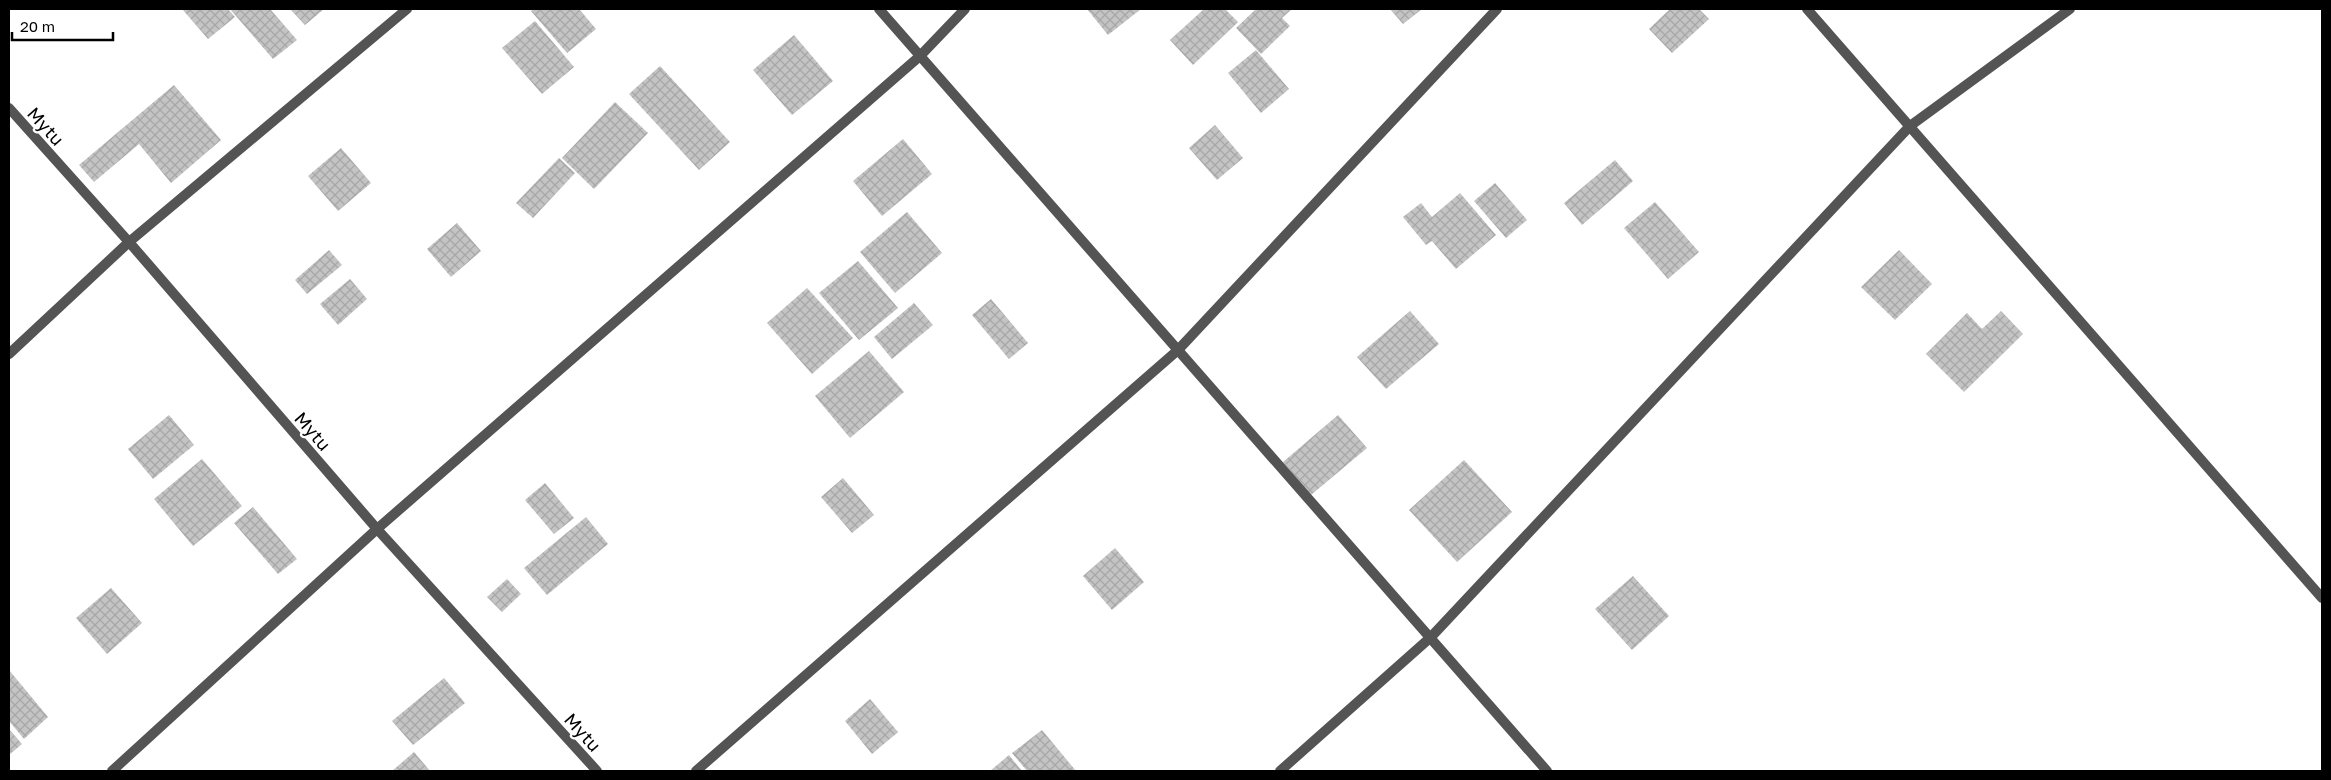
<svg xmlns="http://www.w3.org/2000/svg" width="2331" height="780" viewBox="0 0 2331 780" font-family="'Golos Text',sans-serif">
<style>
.building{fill:url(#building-cross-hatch)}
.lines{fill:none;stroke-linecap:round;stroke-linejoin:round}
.street{stroke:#545454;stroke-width:10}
.labels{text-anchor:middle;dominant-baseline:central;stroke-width:4.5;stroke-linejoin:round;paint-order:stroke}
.street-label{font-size:18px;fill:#000;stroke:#fff}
</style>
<defs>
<pattern id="building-cross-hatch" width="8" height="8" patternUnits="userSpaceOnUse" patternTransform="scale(1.25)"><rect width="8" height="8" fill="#c4c4c4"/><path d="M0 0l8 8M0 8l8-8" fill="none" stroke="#a7a7a7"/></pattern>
</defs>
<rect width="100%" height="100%" fill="#fff"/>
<g class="building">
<path d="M182 9H228L235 17 208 39Z"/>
<path d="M230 9H270L297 40 273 59Z"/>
<path d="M290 9H324L305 25Z"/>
<path d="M534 9H579L596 29 567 53 531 11Z"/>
<path d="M1087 9H1141L1108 35Z"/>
<path d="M1204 9H1225L1238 22 1193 65 1170 40Z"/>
<path d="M1256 9H1292L1282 18 1290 26 1261 54 1236 28Z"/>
<path d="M1390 9H1422L1403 24Z"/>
<path d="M1670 9H1699L1709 19 1672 53 1649 29Z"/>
<path d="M535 21 574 67 542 94 502 48Z"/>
<path d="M794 35 833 81 792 115 753 70Z"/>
<path d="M1256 50 1289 89 1261 113 1228 73Z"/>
<path d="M660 66 730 142 699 170 629 94Z"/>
<path d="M174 85 221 140 171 183 139 144 94 182 79 165Z"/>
<path d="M615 102 648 133 594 189 562 158Z"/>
<path d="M1215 125 1243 158 1217 180 1189 148Z"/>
<path d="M903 139 932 174 882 216 853 181Z"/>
<path d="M341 148 371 183 338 211 308 176Z"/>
<path d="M559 158 575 173 533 218 516 203Z"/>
<path d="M1615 160 1633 181 1582 225 1564 203Z"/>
<path d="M1495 183 1527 220 1506 238 1474 201Z"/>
<path d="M1460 193 1496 235 1456 269 1432 241 1426 245 1403 217 1421 203 1432 217Z"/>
<path d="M1655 202 1699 252 1668 279 1624 228Z"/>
<path d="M907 212 942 253 895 293 860 252Z"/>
<path d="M457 223 481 251 451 277 427 249Z"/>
<path d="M329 250 342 265 307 294 295 280Z"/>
<path d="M1899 250 1932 284 1895 320 1861 287Z"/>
<path d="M858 261 898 308 859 340 819 293Z"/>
<path d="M350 279 367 299 338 325 320 304Z"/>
<path d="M807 288 853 338 812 374 767 323Z"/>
<path d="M991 299 1028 343 1009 359 972 315Z"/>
<path d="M914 303 933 325 892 359 874 337Z"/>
<path d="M1410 311 1439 344 1386 389 1357 357Z"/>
<path d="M2001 311 2023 334 1964 392 1926 354 1967 313 1982 329Z"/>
<path d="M869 351 904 392 850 438 815 396Z"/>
<path d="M169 415 194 445 153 479 128 449Z"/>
<path d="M1338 415 1367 448 1311 495 1283 462Z"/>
<path d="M202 459 242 506 193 546 154 499Z"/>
<path d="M1464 460 1512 512 1457 562 1409 510Z"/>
<path d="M843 478 874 515 852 533 821 497Z"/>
<path d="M545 483 574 518 554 534 525 500Z"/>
<path d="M253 507 297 559 278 574 234 523Z"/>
<path d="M586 517 608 544 547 595 524 568Z"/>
<path d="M1115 548 1144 582 1112 610 1083 576Z"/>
<path d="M1633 576 1669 616 1632 650 1595 609Z"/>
<path d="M507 579 521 594 502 612 487 597Z"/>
<path d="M111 588 142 623 107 654 76 618Z"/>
<path d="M9 670 48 717 24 739 9 721Z"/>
<path d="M444 678 465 703 413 745 392 721Z"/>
<path d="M870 699 898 732 872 754 845 721Z"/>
<path d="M9 729 22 744 9 755Z"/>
<path d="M1042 730 1076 771H1027L1012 753Z"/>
<path d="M414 752 430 771H392Z"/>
<path d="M1009 755 1022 771H990Z"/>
</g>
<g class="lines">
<g class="street">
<path d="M879 9 1547 771"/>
<path d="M1807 9 2322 598"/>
<path d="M9 108 129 242 377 529 597 771"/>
<path d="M9 354 129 242 407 9"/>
<path d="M112 771 377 529 920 56 965 9"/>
<path d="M696 771 1178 350 1497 9"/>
<path d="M1280 771 1431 637 1910 126 2070 9"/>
</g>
</g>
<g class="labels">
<g class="street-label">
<text transform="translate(46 126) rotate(48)">Mytu</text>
<text transform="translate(313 431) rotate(49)">Mytu</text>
<text transform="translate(583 732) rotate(48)">Mytu</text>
</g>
</g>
<rect width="2331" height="780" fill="none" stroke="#000000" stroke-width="20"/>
<path d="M12 32v8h101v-8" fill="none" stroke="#000000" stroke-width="2.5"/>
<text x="20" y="32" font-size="15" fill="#000000" stroke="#ffffff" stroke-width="4" paint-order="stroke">20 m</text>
</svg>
